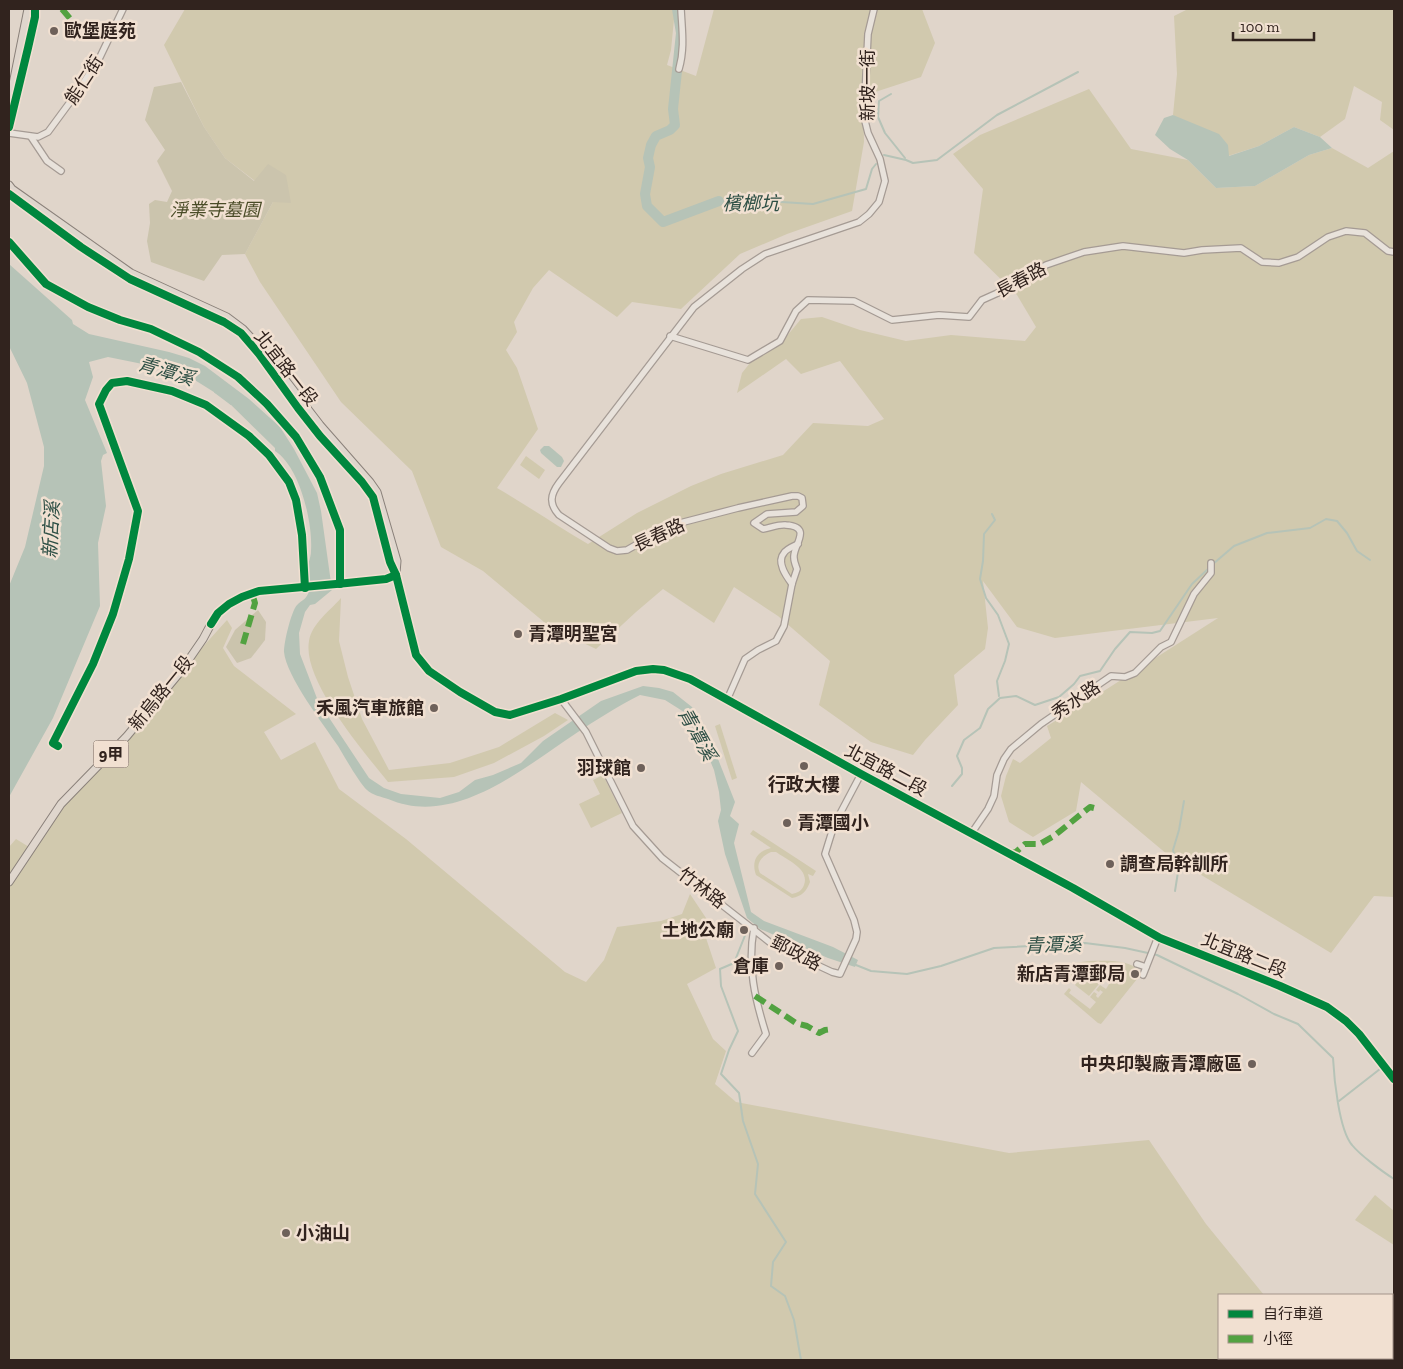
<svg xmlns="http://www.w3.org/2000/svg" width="1403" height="1369" viewBox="0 0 1403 1369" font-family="'Zilla Slab','Noto Sans TC',serif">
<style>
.green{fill:#d1c9ae;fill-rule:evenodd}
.cemetery{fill:#cbc4ad}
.water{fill:#b6c3b7}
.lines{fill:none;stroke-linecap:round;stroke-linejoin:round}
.stream{stroke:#b6c3b7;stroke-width:2}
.river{stroke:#b6c3b7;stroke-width:10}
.minor-casing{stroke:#a59b94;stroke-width:8}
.major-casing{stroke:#8a817a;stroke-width:9}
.minor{stroke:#e8e2db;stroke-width:5.5}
.major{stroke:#dfd6cd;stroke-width:7}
.quiet{stroke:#52a241;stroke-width:6;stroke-dasharray:12 6;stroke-linecap:butt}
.cycleway-casing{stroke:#f1e0d1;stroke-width:11}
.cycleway{stroke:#00873e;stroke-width:8}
.poi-dot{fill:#6e615a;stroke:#f1e0d1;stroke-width:2}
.labels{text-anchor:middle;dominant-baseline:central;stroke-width:5;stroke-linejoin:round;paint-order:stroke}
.shield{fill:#f1e0d1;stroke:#6b5c54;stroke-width:1}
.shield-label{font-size:16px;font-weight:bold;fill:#31231e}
.poi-label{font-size:18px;font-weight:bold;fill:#31231e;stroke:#f1e0d1;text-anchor:end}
.street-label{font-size:18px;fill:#31231e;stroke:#f1e0d1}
.park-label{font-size:18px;font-style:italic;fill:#4a4c27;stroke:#f1e0d1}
.water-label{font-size:19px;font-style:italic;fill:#2f5046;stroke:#f1e0d1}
</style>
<rect width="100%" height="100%" fill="#e0d5ca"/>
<g class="green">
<path d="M185 9H675L671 50 667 65 696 76 714 9H922L935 43 921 77 863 96 864 142 852 211 787 234 740 254 681 309 632 302 617 317 549 270 533 288 514 322 517 332 506 350 517 368 538 429 497 488C528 506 557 526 588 544L637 513 691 486 721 474 783 455 813 423 868 426 884 419 840 361 801 374 786 359 737 393 742 373 754 358 781 343 801 319 822 317 860 330 906 341 951 335 1025 341 1036 327 1017 295 974 253 983 189 953 154 980 135 1089 89 1131 149 1188 160 1216 188 1255 186 1309 155 1332 148 1368 168 1394 151V897L1374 896 1331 953 1168 855 1081 782 1076 811 1033 837 1009 822 1001 796 1006 776 1013 759 1020 763 1051 738 1047 726 1085 703 1218 618 1055 638 1017 627 983 581 988 628 985 649 954 675 958 705 925 740 913 755 871 742 819 705 830 661 778 616 734 587 714 623 663 589 636 612 596 649 550 627 483 571 441 547 412 471 341 402 260 282 245 254 273 202 255 181 225 158 204 127 164 45Z"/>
<path d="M1188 9H1394V130L1380 120 1382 102 1354 86 1345 119 1320 137 1294 127 1259 146 1228 156 1173 115 1177 74 1174 16Z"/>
<path d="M526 456 545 470 539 479 520 465Z"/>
<path d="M341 598 339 641 348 677 362 719 389 770 450 763 499 747 555 713 568 720 544 736 494 763 454 777 388 782C363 751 302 680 309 641 312 623 330 611 341 598Z"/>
<path d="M227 620 232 628 223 648 234 666 296 714 264 732 281 760 315 742 339 789 406 839 565 972 586 982 604 960 617 927 661 921 682 914 690 894 712 927 706 938 716 968 687 984 713 1039 726 1051 715 1084 736 1102 1009 1153 1149 1140 1206 1224 1264 1295H1219V1358H1357L1361 1360H9V847L16 839 34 850 65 800Z"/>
<path d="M720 724 737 778 732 780 715 726Z"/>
<path d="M603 775 622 813 591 828 579 804 600 794 593 780Z"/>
<path d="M753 830 816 871 813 876 808 874 810 882C806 892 802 896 792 898L756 875C751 861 757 851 771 848L750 834ZM771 852H776C787 860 810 869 804 885 802 891 797 893 792 894L760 873C755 863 762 856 771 852Z"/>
<path d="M1089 961C1104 961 1124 959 1136 968L1131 975 1135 978 1140 971 1141 974 1101 1024 1098 1023 1064 994 1069 988 1071 990 1069 993 1090 1009 1096 1002 1090 997 1094 992 1097 994 1096 996 1098 998 1103 992 1100 990 1099 992 1096 990 1100 985 1106 989 1111 981 1091 965 1088 968 1086 966 1073 982 1052 966 1044 976 1035 968Z"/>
<path d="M1085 973 1099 984 1089 996 1075 985Z"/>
<path d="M1375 1195 1394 1211V1245L1355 1220Z"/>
</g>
<g class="cemetery">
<path d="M181 82 204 127 225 158 254 181 268 164 286 175 291 203 273 202 245 254 222 255 204 281 151 262 147 241 150 223 149 204 155 200 167 202 172 191 157 161 165 150 145 120 154 87Z"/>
<path d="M258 610 266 622 265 640 251 658 237 663 226 647 235 630Z"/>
</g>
<g class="water">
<path d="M1173 115 1219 134 1228 145 1229 156 1259 146 1294 127 1320 137 1332 148 1309 155 1255 186 1216 188 1188 160 1170 149 1155 135 1164 118Z"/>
<path d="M9 264 72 320 73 324 89 334 169 352 189 358 205 366 249 399 280 427 294 449 317 493 321 511 332 590 315 604 310 605 305 612 299 633 300 654 318 701 369 778 384 788 401 794 440 798 459 792 475 780 493 775 521 763 543 741 601 701 643 686 659 688 673 692 692 707 718 759 735 802 730 816 739 824 734 843 751 912 764 921 833 947 858 960 855 967 828 958 760 929 747 918 725 854 718 821 721 810 719 792 714 770 706 751 684 712 665 700 640 695C618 706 596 720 575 734 523 768 455 828 388 799 382 797 372 795 367 790 360 784 344 756 338 746 324 725 286 676 284 652 284 642 291 612 297 605 302 600 307 599 309 591 310 585 307 579 307 573 307 565 311 558 311 551 313 523 300 467 275 451V448L225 399 182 372 108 357 89 362 93 377 85 400 107 453 103 455 101 461 106 506 98 543 100 606 53 718 9 797V586L25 547 44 466V447L27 383 9 346Z"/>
<path d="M544 446H549L562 457 564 461 561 467H557L541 453 540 450Z"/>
</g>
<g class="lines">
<g class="stream">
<path d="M891 94 879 101 878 117 885 133 905 158"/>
<path d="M884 155 906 160 913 163 937 160 997 115 1078 72"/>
<path d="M719 201 737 199 813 204 866 189 872 169 876 164"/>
<path d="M168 369 190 376"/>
<path d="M215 392 231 404"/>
<path d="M992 514 995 520 984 534 983 561 980 579 986 598 998 615 1009 644 1005 661 997 681 999 696"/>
<path d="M1213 564 1234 546 1267 533 1310 528 1326 519 1337 521 1347 533 1357 551 1370 560"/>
<path d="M952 786 962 774V768L957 756 964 740 980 728 988 709 1000 698 1016 696 1035 705 1059 697 1074 684 1080 676 1100 671 1115 649 1130 632 1152 633 1160 631 1192 584 1208 569"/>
<path d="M1175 891 1178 872 1173 850 1179 830 1184 801"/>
<path d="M748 928 734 963 720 969 721 986 738 1031 729 1050 721 1074 739 1093 743 1121 758 1164 755 1194 786 1242 773 1262 771 1286 785 1296 794 1320 801 1360"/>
<path d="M856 965 871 971 907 974 941 966 994 948 1085 943 1125 948 1157 955 1238 994 1274 1014 1298 1024 1333 1058C1334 1078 1339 1130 1352 1145 1360 1155 1383 1172 1394 1179"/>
<path d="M1339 1101 1380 1069"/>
</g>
<path class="river" d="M677 9 681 33 673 109 675 125 670 130 656 136 651 145 648 158 650 167 645 194 647 206 663 222 719 201"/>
<g class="minor-casing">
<g id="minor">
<path d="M679 69C685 48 682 30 681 9"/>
<path d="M9 133 38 137 48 132 76 94 100 57 123 9"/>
<path d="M31 137 47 161 61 171"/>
<path d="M670 336 748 360 780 341 796 311 808 300 854 301 892 320 939 315 969 317 982 300 1002 291 1046 265 1084 252 1123 246 1184 253 1202 250 1241 248 1262 262 1279 263 1298 257 1328 237 1346 231 1365 233 1388 251 1394 252"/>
<path d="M792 584C786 576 776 562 784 553 786 549 794 546 798 544"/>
<path d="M561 699 586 732 633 826 662 858 772 944 832 972 840 974 856 939 857 932 854 920 825 854 834 825 861 774"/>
<path d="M727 700 745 659 758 650 776 641 784 626 792 584 797 569C796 566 794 562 794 558 792 546 814 527 786 525 779 524 770 528 763 529L754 523 767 514 796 512 803 506 802 498 798 496H792L738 508 680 523 662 530 627 550 617 551 609 548 559 515C549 504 550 495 559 483L694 307 742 269 765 254 859 222 869 214 879 202 885 181 880 159 868 133 864 117 868 34 874 9"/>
<path d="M971 834 988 809 994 796 997 775 1004 759 1011 749 1041 724 1111 676 1125 677 1135 673 1161 647 1171 642 1194 594 1211 573V563"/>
<path d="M1137 964 1146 967"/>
<path d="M1143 975 1156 942 1160 938"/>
<path d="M752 1053 766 1034C755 999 747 966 754 928"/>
</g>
</g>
<g class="major-casing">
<g id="major">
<path d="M9 104 28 9"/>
<path d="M9 127 28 48 35 17V9"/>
<path d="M9 185 12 189 131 273 227 317 243 329 263 351 320 425 370 482 377 492 397 561 396 573"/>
<path d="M9 194 81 247 130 279 224 322 241 333 259 354 298 408 320 436 362 482 373 497 390 562 396 575 416 655 429 671 460 692 495 712 510 715 561 699 636 671 653 669 664 670 690 679 861 774 1073 888 1160 938 1280 986 1327 1007 1346 1021 1359 1034 1394 1079"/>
<path d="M9 882 61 804 127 736 181 671 203 639 211 624 218 613 229 604 242 597 259 591 347 583 386 579 396 575"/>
</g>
</g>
<use href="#minor" class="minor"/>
<use href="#major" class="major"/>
<g class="quiet">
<path d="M62 9 78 28"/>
<path d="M243 644 255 603 252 593"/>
<path d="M1009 854 1016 852 1025 844H1040L1054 836 1090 807 1094 808"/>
<path d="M755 996 796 1023 807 1026 819 1033 825 1030 833 1029"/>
</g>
<g class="cycleway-casing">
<g id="cycleway">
<path d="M9 127 28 48 35 17V9"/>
<path d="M9 194 81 247 130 279 224 322 241 333 259 354 298 408 320 436 362 482 373 497 390 562 396 575 416 655 429 671 460 692 495 712 510 715 561 699 636 671 653 669 664 670 690 679 861 774 1073 888 1160 938 1280 986 1327 1007 1346 1021 1359 1034 1394 1079"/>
<path d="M9 242 46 284 88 307 120 320 151 329 199 352 238 377 267 404 296 437 320 477 340 530V584"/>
<path d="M211 624 218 613 229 604 242 597 259 591 347 583 386 579 396 575"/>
<path d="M58 746 53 743 93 664 113 614 129 559 138 511 99 404 106 390 112 383 127 381 172 391 206 405 249 436 269 455 289 482 296 500 302 535 305 588"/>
</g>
</g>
<use href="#cycleway" class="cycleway"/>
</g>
<g class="poi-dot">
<circle cx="54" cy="31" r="5"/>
<circle cx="518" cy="634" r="5"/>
<circle cx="434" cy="708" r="5"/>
<circle cx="804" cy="766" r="5"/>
<circle cx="641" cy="768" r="5"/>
<circle cx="787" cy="823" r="5"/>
<circle cx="1110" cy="864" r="5"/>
<circle cx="744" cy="930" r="5"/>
<circle cx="779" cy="966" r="5"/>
<circle cx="1135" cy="974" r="5"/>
<circle cx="1252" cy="1064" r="5"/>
<circle cx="286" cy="1233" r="5"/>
</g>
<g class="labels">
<rect class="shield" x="93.5" y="740.5" width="35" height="27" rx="4"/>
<g class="shield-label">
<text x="111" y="754">9甲</text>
</g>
<g class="poi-label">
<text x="64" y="31" text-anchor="start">歐堡庭苑</text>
<text x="528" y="634" text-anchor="start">青潭明聖宮</text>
<text x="424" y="708">禾風汽車旅館</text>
<text x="631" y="768">羽球館</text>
<text x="804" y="785" text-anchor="middle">行政大樓</text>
<text x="797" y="823" text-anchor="start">青潭國小</text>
<text x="1120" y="864" text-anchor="start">調查局幹訓所</text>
<text x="734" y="930">土地公廟</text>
<text x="769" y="966">倉庫</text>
<text x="1125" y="974">新店青潭郵局</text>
<text x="1242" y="1064">中央印製廠青潭廠區</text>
<text x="296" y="1233" text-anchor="start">小油山</text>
</g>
<g class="street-label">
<text transform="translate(84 80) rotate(-57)">能仁街</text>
<text transform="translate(868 85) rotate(-90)">新坡一街</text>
<text transform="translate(1021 280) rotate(-28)">長春路</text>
<text transform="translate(286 368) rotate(52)">北宜路一段</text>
<text transform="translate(659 535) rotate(-25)">長春路</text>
<text transform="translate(161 693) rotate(-51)">新烏路一段</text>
<text transform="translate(1076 700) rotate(-34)">秀水路</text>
<text transform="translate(886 770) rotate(28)">北宜路二段</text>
<text transform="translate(702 888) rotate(37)">竹林路</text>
<text transform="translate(796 953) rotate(28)">郵政路</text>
<text transform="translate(1244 955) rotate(22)">北宜路二段</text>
</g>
<g class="park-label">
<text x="215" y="210">淨業寺墓園</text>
</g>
<g class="water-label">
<text x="751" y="203">檳榔坑</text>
<text transform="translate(166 371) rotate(17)">青潭溪</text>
<text transform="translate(51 530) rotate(-87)">新店溪</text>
<text transform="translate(697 734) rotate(61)">青潭溪</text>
<text transform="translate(1053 945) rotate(-2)">青潭溪</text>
</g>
</g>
<rect width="1403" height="1369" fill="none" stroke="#31231e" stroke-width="20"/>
<rect x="1218" y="1294" width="175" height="65" fill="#f1e0d1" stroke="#a49489"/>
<rect x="1228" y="1310" width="25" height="8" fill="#00873e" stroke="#a49489"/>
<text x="1263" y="1319" font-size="15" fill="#31231e">自行車道</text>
<rect x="1228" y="1335" width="25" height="8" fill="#52a241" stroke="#a49489"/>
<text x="1263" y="1344" font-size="15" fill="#31231e">小徑</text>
<path d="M1233 32v8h81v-8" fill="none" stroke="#31231e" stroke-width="2.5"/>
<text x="1240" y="32" font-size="15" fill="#31231e" stroke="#f1e0d1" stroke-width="4" paint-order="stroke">100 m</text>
</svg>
